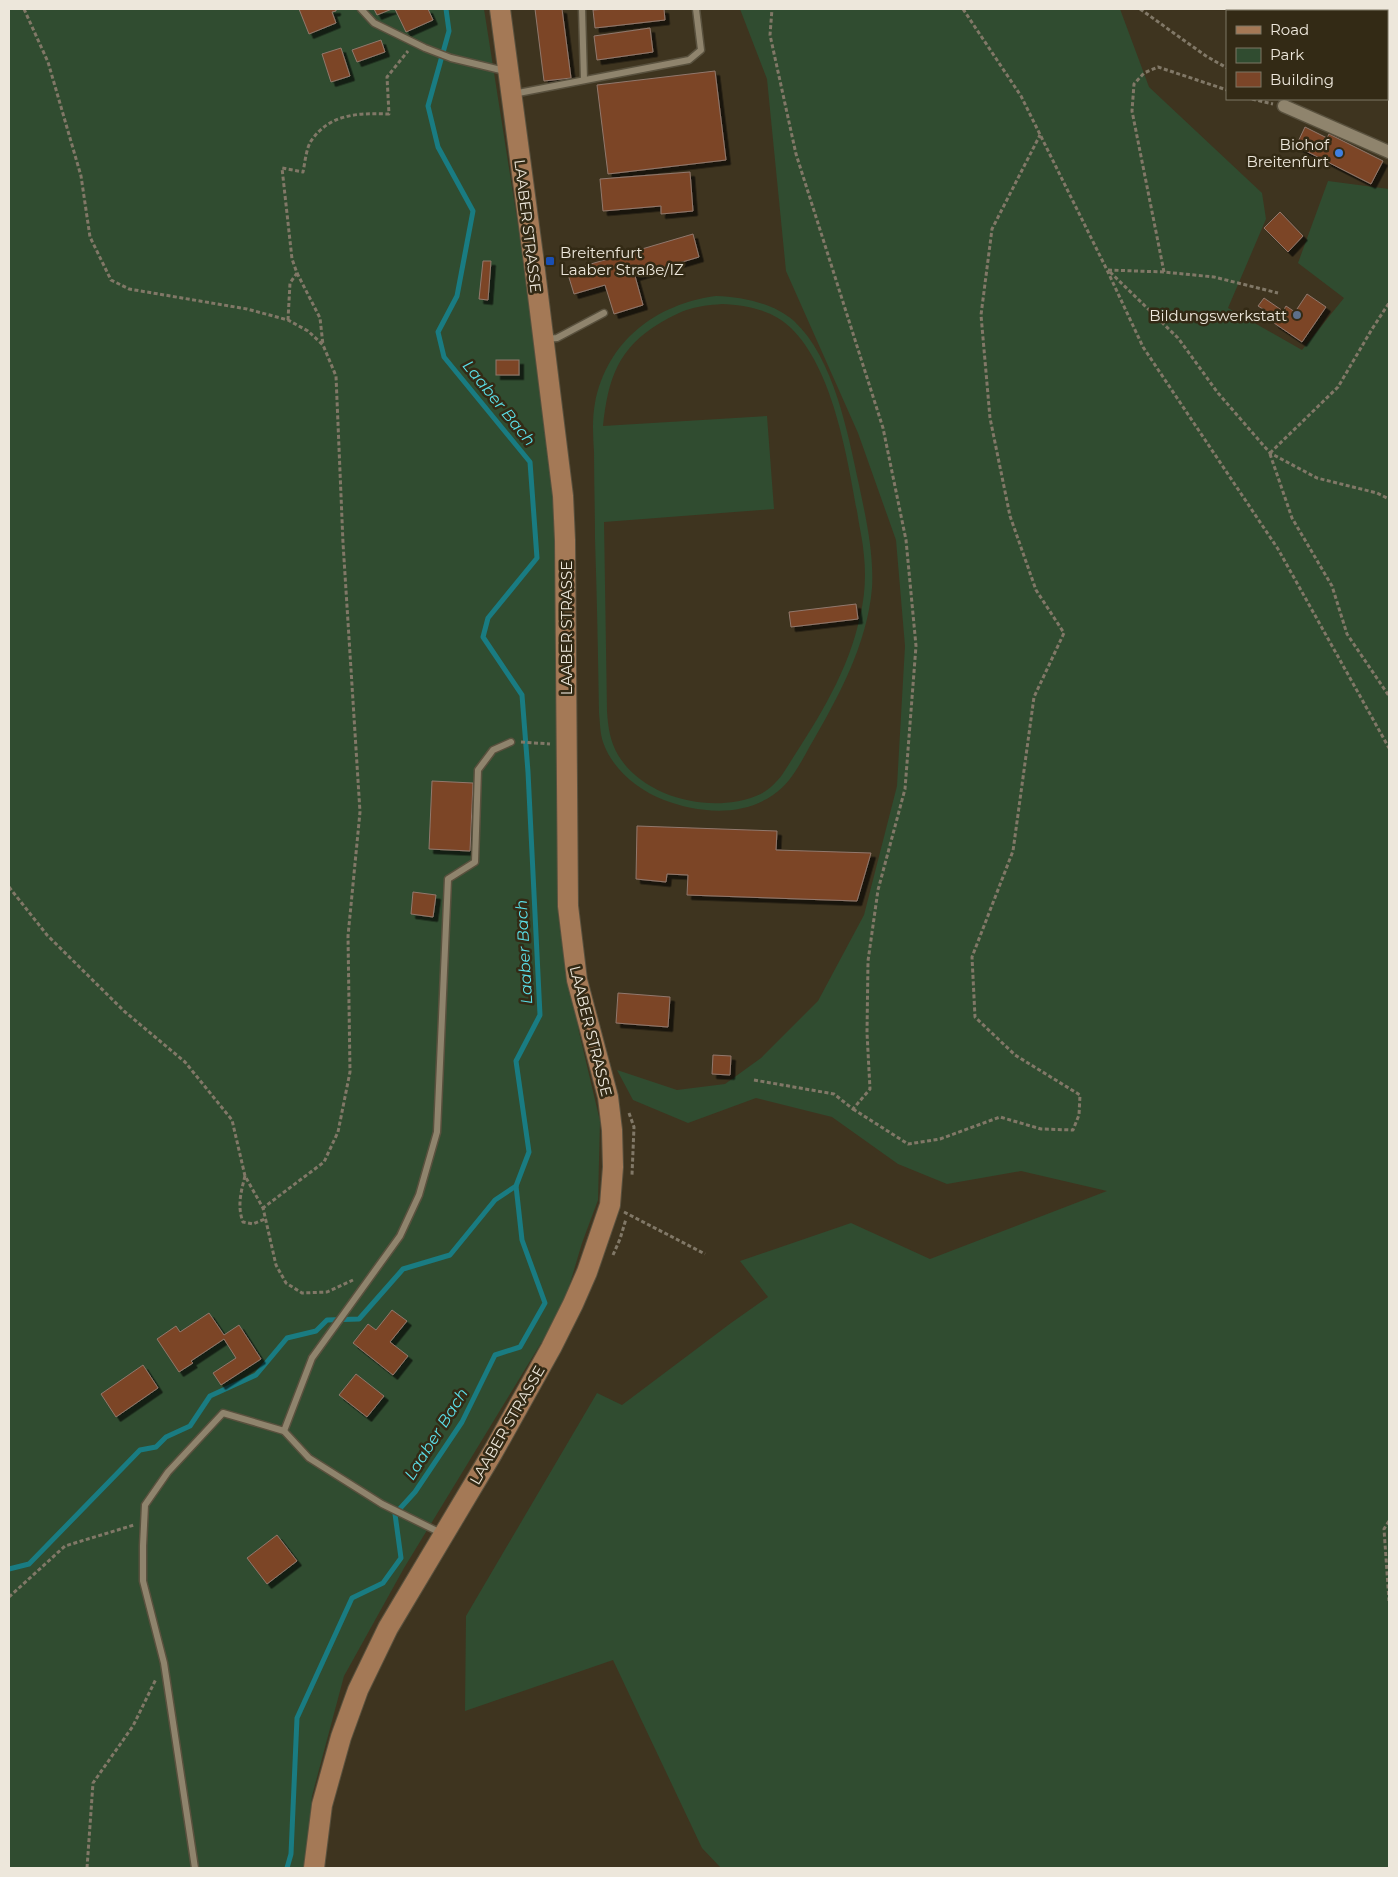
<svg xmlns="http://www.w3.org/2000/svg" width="1398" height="1877" viewBox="0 0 1398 1877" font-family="Montserrat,sans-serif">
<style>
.green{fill:#304c30;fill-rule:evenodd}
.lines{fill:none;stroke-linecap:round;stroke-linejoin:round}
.stream{stroke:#197c82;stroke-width:5}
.building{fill:#7b4528;stroke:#91786c;filter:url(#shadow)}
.lane-casing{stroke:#59513e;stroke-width:9}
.street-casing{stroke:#59513e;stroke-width:15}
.primary-casing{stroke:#59513e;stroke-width:22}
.path{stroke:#817867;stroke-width:3;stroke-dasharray:4 2.5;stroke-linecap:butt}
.lane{stroke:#8f846d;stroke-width:6}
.street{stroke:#8f846d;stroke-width:12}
.primary{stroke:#a47956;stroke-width:20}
.shop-dot{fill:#3f7fe0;stroke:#332a15;stroke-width:2}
.transit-dot{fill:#1a4fb4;stroke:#332a15;stroke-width:2}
.service-dot{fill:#5c6f8a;stroke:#332a15;stroke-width:2}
.labels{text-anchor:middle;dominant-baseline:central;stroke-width:5;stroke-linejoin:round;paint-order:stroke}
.poi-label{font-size:15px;fill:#ede7db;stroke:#332a15;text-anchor:end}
.street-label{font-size:15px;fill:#ede7db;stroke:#332a15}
.water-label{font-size:16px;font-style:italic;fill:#5bdfe8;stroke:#332a15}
</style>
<defs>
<filter id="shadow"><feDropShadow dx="4.5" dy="4.5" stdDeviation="0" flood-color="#0009"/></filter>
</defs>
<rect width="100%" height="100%" fill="#3e341f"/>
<g class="green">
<path d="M9 9H484L539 359 554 494 560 720 558 914 579 1032 600 1121 598 1200 582 1243 563 1307 404 1568 344 1676 312 1796 305 1868H9Z"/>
<path d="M740 9H1120L1149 87 1262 193 1266 219 1228 308 1302 350 1344 298 1298 263 1328 181 1389 189V1868H721L702 1848 613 1660 465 1711 466 1616 597 1393 622 1405 731 1323 768 1297 740 1261 851 1223 930 1259 1107 1191 1021 1171 947 1184 898 1164 832 1117 756 1098 688 1123 633 1100 617 1070 677 1090 725 1084 761 1058 818 1001 864 915 897 786 905 646 896 540 858 433 786 271 767 79Z"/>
<path d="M716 296C743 297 773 303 794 321 834 358 848 434 859 485 866 518 874 554 872 588 867 645 838 698 810 746 800 764 790 784 773 795 741 817 698 813 664 800 638 790 612 769 603 742 600 733 600 722 599 713 598 655 597 597 595 539 595 510 594 481 594 452 593 436 592 419 595 403 607 341 656 304 716 296ZM722 304C746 305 773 310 791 328 833 369 847 456 857 511 859 526 863 541 864 556 866 575 865 597 860 616 848 675 814 725 782 775 775 784 767 792 756 796 711 814 644 798 618 755 610 741 608 727 607 711L604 522 774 509 767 416 603 426C608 379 618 348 660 323 684 309 695 306 722 304Z"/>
</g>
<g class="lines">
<g class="stream">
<path d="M9 1569 29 1564 140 1450 156 1447 166 1437 190 1426 210 1396 256 1375 287 1338 316 1331 327 1320 359 1319 403 1269 450 1255 495 1200 516 1186"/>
<path d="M287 1868 291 1854 297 1718 352 1598 383 1583 401 1558 395 1514 415 1492 462 1422 495 1355 520 1347 545 1303 522 1240 516 1186 529 1152 516 1061 540 1015 528 772 522 695 483 637 488 618 537 558 530 462 444 357 438 332 457 296 473 211 438 147 428 106 449 31 446 9"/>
</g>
</g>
<g class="building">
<path d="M299 9H336V11L332 12 336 23 309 34Z"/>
<path d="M374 9H392L377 15Z"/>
<path d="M395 9H428L433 20 406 32Z"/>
<path d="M535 9H562L571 78 544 81Z"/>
<path d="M606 9H664L665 20 595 28 593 10Z"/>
<path d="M650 28 653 52 597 60 594 36Z"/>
<path d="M381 40 385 52 357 62 352 50Z"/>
<path d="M341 48 350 76 331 82 322 54Z"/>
<path d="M715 71 726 160 608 174 597 85Z"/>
<path d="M1305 127 1327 138 1329 134 1383 161 1371 184 1296 146Z"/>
<path d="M690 172 693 211 661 214V206L603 211 600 179Z"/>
<path d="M1280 212 1303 236 1288 252 1264 228Z"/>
<path d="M693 234 699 257 635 276 643 305 614 314 605 285 574 294 567 271Z"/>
<path d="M483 261H491L488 300 479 299Z"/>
<path d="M1307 294 1326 307 1302 342 1274 323 1277 318 1258 306 1264 298 1283 311 1286 306 1295 312Z"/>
<rect x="496" y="360" width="23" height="15"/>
<path d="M856 604 858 619 791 627 789 612Z"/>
<path d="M432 781 473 783 470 851 429 849Z"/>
<path d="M637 826 777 831 776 850 871 853 857 901 687 895 688 875 667 874 666 882 636 879Z"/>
<path d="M413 892 436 895 433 917 411 914Z"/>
<path d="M618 993 670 997 668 1027 616 1023Z"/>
<path d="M713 1055 731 1056 730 1075 712 1074Z"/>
<path d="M392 1310 407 1321 390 1342 408 1356 393 1375 353 1343 368 1324 376 1330Z"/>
<path d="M209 1313 224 1335 239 1325 261 1359 221 1385 213 1373 236 1358 224 1339 191 1361 193 1363 179 1372 157 1339 176 1326 180 1332Z"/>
<path d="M143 1365 158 1388 116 1417 101 1394Z"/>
<path d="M356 1374 384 1396 367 1417 339 1395Z"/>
<path d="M277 1535 297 1561 267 1584 247 1558Z"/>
</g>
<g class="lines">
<g class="lane-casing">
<g id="lane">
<path d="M361 9 374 23 425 48 451 58 505 71"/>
<path d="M582 9 584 80"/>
<path d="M513 94 689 60 701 50 696 9"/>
<path d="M546 339 557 338 604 313"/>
<path d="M284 1431 312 1358 400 1236 419 1195 437 1132 448 879 475 862 478 770 493 750 511 742"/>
<path d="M195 1868 164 1663 143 1581V1546L145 1505 168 1472 223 1413 284 1431 309 1458 382 1504 441 1533"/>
</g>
</g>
<g class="street-casing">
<path id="street" d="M1284 106 1389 152"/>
</g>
<g class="primary-casing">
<path id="primary" d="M314 1868 322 1805 341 1737 358 1690 388 1628 493 1452 551 1348 573 1304 587 1272 610 1205 613 1167 612 1130 608 1097 577 980 568 906 565 540 563 496 534 263 500 9"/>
</g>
<g class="path">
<path d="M24 9 48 62 81 176 90 237 111 280 129 289 247 309 288 320 308 331 323 345 336 376 343 543 360 812 348 936 350 1072 338 1132 324 1162 263 1208"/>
<path d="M963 9 1021 96 1107 270 1143 347 1278 549 1389 748"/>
<path d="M1140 9 1206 56 1227 68"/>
<path d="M1252 99 1273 104"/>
<path d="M1108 270 1164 272 1214 277 1278 293"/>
<path d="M1110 272 1178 338 1218 393 1270 453 1317 478 1377 493 1389 499"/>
<path d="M1164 272 1132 111 1134 84 1144 73 1158 67 1227 90"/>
<path d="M297 273 320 318 323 345"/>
<path d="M288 320 290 283 297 273 292 259 282 168 303 172C305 163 306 149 311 141 330 113 359 113 389 114L387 77 408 51"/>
<path d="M1270 453 1338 387 1372 329 1389 303"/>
<path d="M1270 454 1292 518 1332 586 1347 634 1389 696"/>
<path d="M521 742 550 744"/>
<path d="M9 887 47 935 124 1011 185 1062 232 1120 245 1176 263 1208 276 1265 286 1283 302 1293 327 1292 353 1280"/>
<path d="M754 1080 834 1094 853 1109 870 1089 867 1033 868 961 878 890 905 789 916 646 906 540 883 428 796 154 770 35 772 9"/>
<path d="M853 1109 908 1144 940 1139 1000 1117 1041 1129 1073 1130 1079 1115 1080 1095 1015 1055 975 1017 972 957 1013 851 1034 697 1064 633 1036 590 1010 516 990 418 981 315 992 229 1040 135"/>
<path d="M629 1113 634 1127 632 1175"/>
<path d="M245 1176C241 1192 237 1206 243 1222L253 1224 265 1219"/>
<path d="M624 1212 705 1254"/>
<path d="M613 1255 620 1239 626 1219"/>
<path d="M1389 1521 1384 1529 1389 1601"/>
<path d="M9 1597 65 1546 134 1525"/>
<path d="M87 1868 93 1783 133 1726 156 1679"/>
</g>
<use href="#lane" class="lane"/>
<use href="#street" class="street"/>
<use href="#primary" class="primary"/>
</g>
<circle class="shop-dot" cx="1339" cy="153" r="5"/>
<rect class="transit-dot" x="545" y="256" width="10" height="10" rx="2.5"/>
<circle class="service-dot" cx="1297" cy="315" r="5"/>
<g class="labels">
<g class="poi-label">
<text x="1329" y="144">Biohof<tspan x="1329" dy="17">Breitenfurt</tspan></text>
<text x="560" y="252" text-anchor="start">Breitenfurt<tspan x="560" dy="17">Laaber Straße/IZ</tspan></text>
<text x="1287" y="315">Bildungswerkstatt</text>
</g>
<g class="street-label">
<text transform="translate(528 226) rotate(83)">LAABER STRASSE</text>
<text transform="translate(566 628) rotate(-90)">LAABER STRASSE</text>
<text transform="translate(591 1031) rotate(76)">LAABER STRASSE</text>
<text transform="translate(507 1425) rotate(-60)">LAABER STRASSE</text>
</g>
<g class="water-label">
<text transform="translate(499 403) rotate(51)">Laaber Bach</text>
<text transform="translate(524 952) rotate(-93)">Laaber Bach</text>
<text transform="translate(436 1434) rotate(-58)">Laaber Bach</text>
</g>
</g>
<rect width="1398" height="1877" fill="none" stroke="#ede7db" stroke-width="20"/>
<rect x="1226" y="10" width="162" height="90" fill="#332a15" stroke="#7d7664"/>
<rect x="1236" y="26" width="25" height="8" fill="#a47956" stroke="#7d7664"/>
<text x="1270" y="35" font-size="15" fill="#ede7db">Road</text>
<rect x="1236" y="48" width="25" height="15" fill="#304c30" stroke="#7d7664"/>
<text x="1270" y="60" font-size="15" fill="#ede7db">Park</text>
<rect x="1236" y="72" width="25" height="15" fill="#7b4528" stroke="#7d7664"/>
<text x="1270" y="85" font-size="15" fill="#ede7db">Building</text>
</svg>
